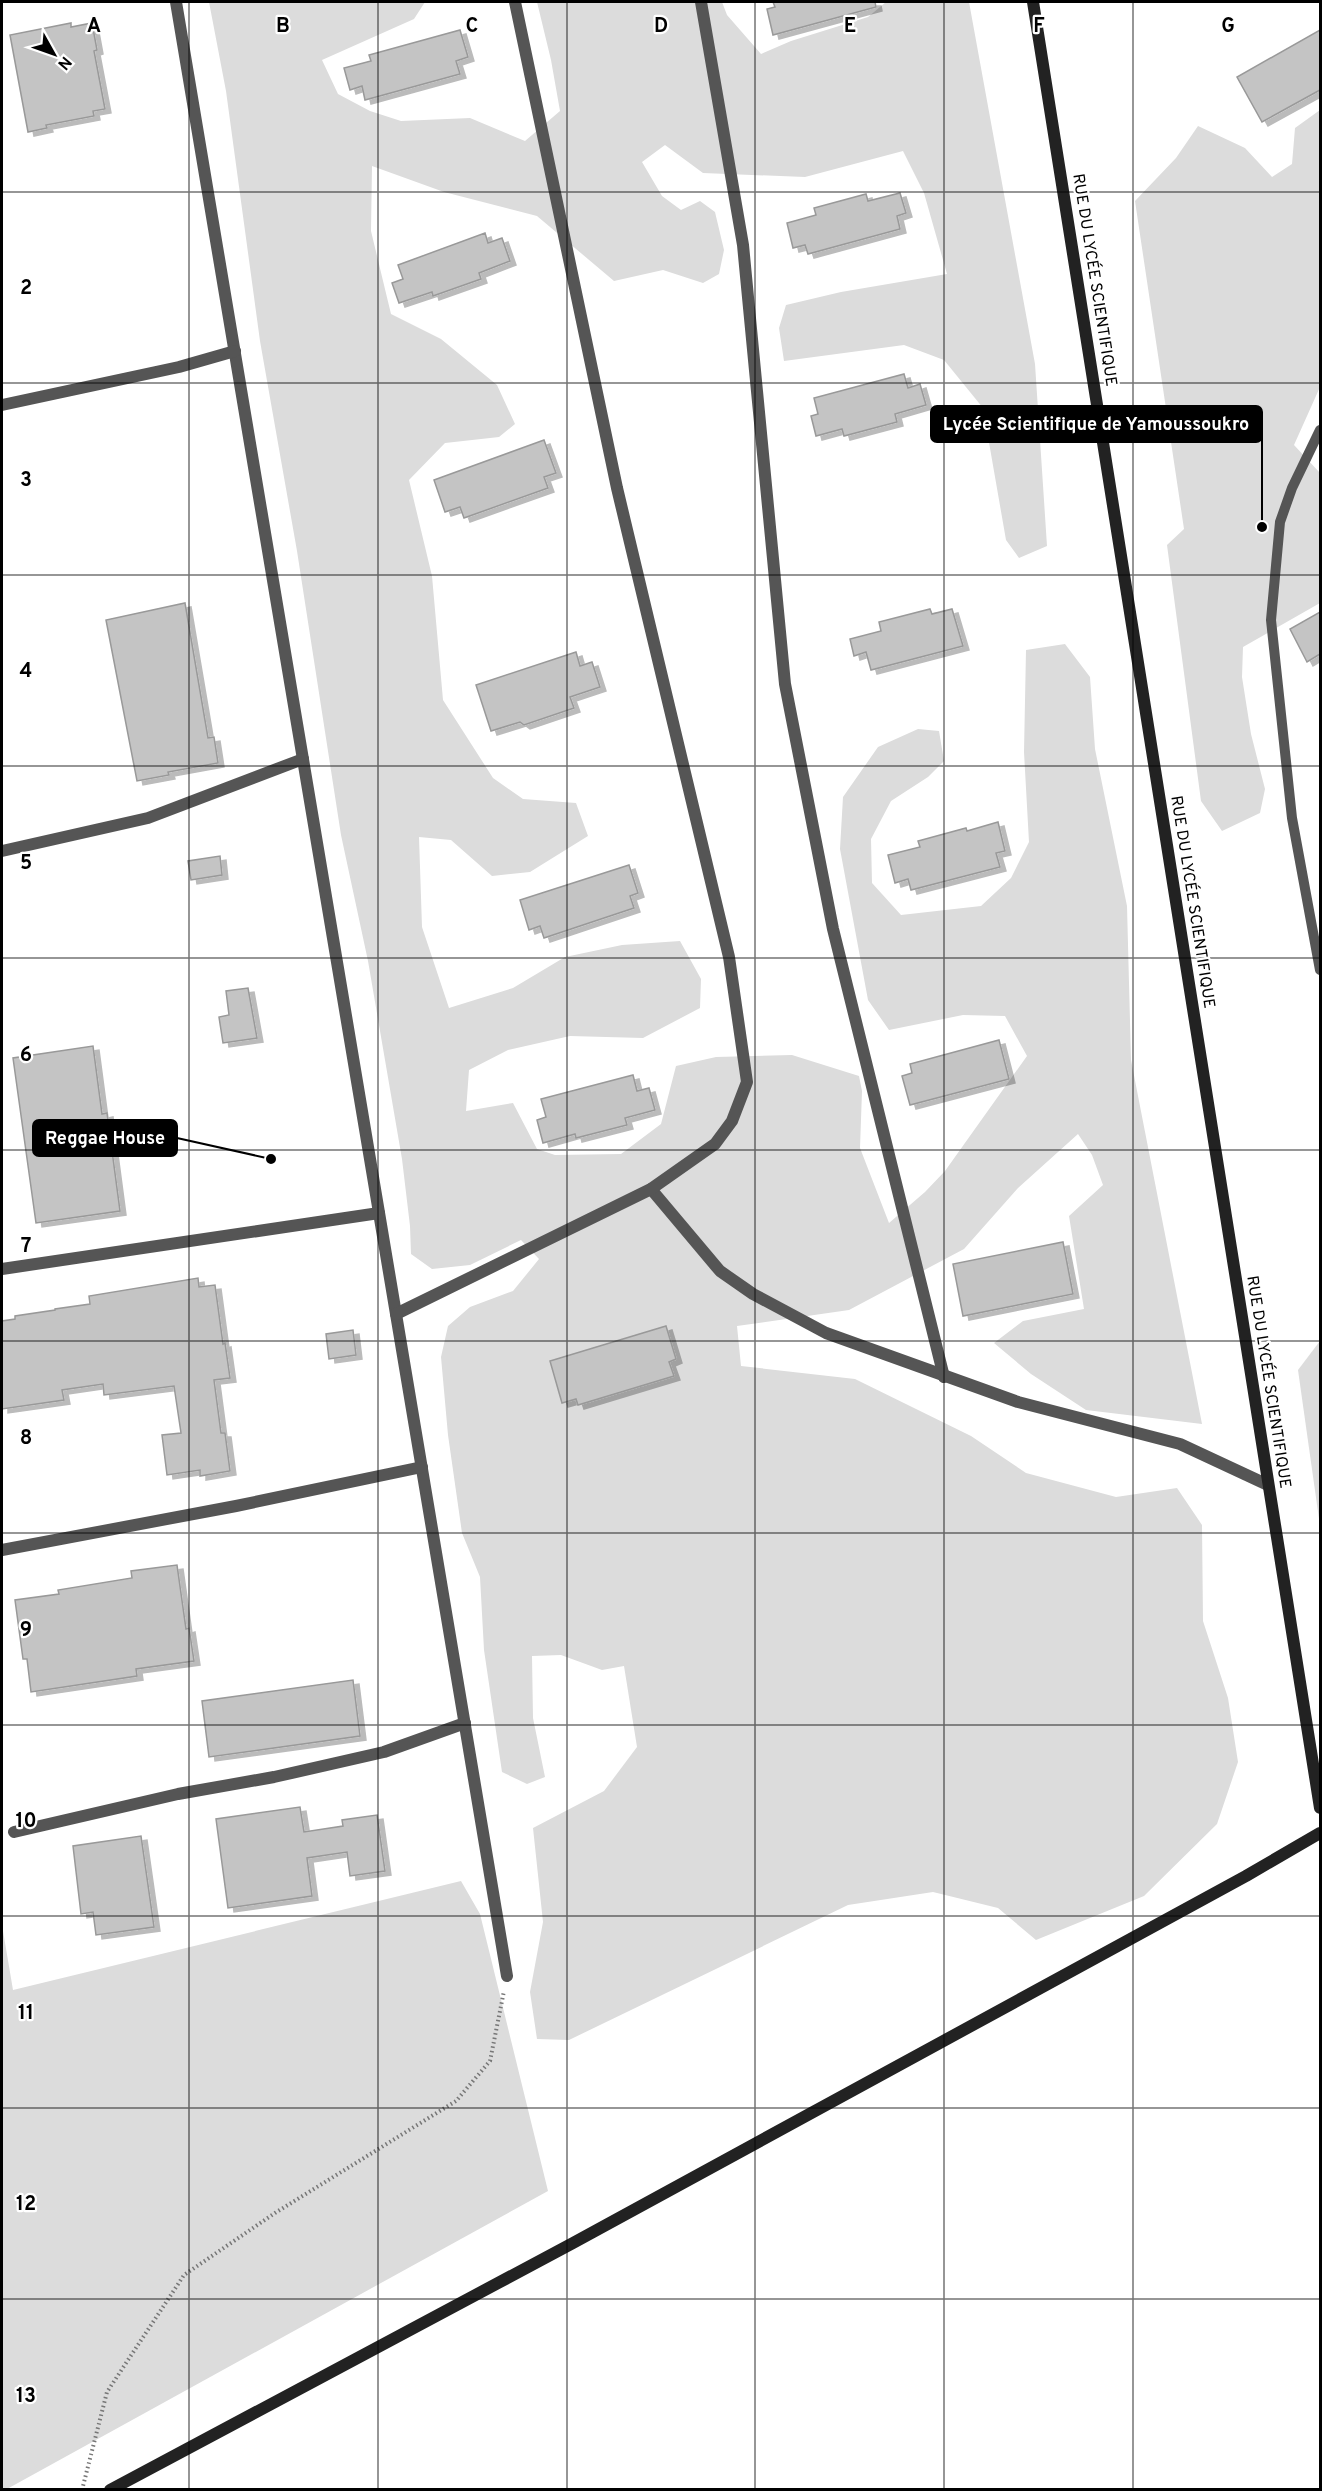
<svg xmlns="http://www.w3.org/2000/svg" width="1322" height="2491" viewBox="0 0 1322 2491" font-family="Overpass,sans-serif">
<style>
.green{fill:#dcdcdc}
.building{fill:#c4c4c4;stroke:#999;stroke-width:1.5;filter:url(#shadow)}
.lines{fill:none;stroke-linecap:round;stroke-linejoin:round}
.path{stroke:#777;stroke-width:4;stroke-dasharray:1.5 3;stroke-linecap:butt}
.lane{stroke:#555;stroke-width:10}
.street{stroke:#555;stroke-width:12}
.secondary{stroke:#222;stroke-width:12}
.grid{fill:none;stroke:#000;stroke-width:1.5;stroke-opacity:0.55}
.labels{text-anchor:middle;dominant-baseline:central;stroke-width:4.5;stroke-linejoin:round;paint-order:stroke}
.street-label{font-size:16px;fill:#000;stroke:#fff}
.grid-label{font-size:20px;text-anchor:middle;font-weight:bold;fill:#000;stroke:#fff;stroke-width:4.5;stroke-linejoin:round;paint-order:stroke}
.leader{fill:none;stroke:#000;stroke-width:2}
.callout-dot{fill:#000;stroke:#fff;stroke-width:2}
.callout{fill:#000;stroke:#000;stroke-width:2}
.callout-label{font-size:18px;text-anchor:middle;font-weight:bold;fill:#fff}
</style>
<defs>
<filter id="shadow"><feDropShadow dx="6" dy="4" stdDeviation="0" flood-color="#0004"/></filter>
</defs>
<rect width="100%" height="100%" fill="#fff"/>
<g class="green">
<path d="M209 2H425L414 19 322 60 338 94 370 111 401 121 470 118 525 141 560 111 551 60 537 2H722L727 15 761 54 791 41 868 17 886 2H969L1035 364 1047 546 1019 558 1006 540 983 408 944 360 904 345 784 361 779 328 786 305 841 292 947 274 924 193 903 151 805 177 703 173 665 145 642 162 662 196 681 210 700 201 715 212 724 250 719 274 703 283 663 270 614 281 537 216 444 192 372 166 371 231 391 314 441 339 497 385 515 424 499 437 445 443 409 480 432 576 443 700 493 778 523 799 576 803 588 836 530 872 492 876 451 840 419 837 422 927 449 1008 513 988 565 957 622 945 680 941 701 979 700 1008 643 1038 570 1036 508 1050 469 1070 466 1111 513 1103 537 1149 555 1155 621 1154 661 1124 676 1066 716 1057 792 1055 859 1076 862 1091 860 1148 889 1223 925 1192 945 1171 1027 1056 1005 1016 963 1015 889 1030 868 1000 840 849 843 797 878 747 918 729 939 731 944 761 928 777 891 801 871 839 872 883 901 915 981 906 1011 878 1029 842 1024 752 1026 650 1065 644 1090 677 1095 749 1127 906 1131 1060 1202 1424 1086 1410 1031 1374 994 1343 1023 1321 1084 1309 1069 1216 1103 1185 1092 1155 1078 1134 1018 1188 964 1249 849 1310 737 1326 741 1366 855 1379 971 1436 1026 1473 1116 1497 1177 1488 1202 1525 1203 1621 1228 1698 1238 1762 1217 1824 1144 1896 1036 1940 998 1908 933 1892 848 1905 569 2040 537 2039 530 1992 543 1922 533 1828 604 1791 637 1747 624 1666 602 1670 561 1655 532 1656 533 1718 545 1777 527 1784 502 1772 484 1650 480 1577 462 1533 448 1435 441 1357 448 1326 470 1307 513 1291 539 1259 521 1240 470 1265 432 1269 411 1254 410 1226 402 1159 368 961 341 835 297 551 260 341 226 91Z"/>
<path d="M1320 110V387L1294 445 1320 473V603L1243 647 1242 677 1251 734 1265 789 1260 813 1222 831 1201 801 1167 545 1184 529 1135 201 1176 158 1198 126 1245 148 1272 177 1292 164 1295 128Z"/>
<path d="M1320 1341V1526L1298 1370Z"/>
<path d="M461 1881 480 1914 548 2191 7 2489H2V1925L13 1990Z"/>
</g>
<g class="building">
<path d="M773 2H875L876 7 773 35 767 9 775 7Z"/>
<path d="M71 23V27L92 23 97 50 94 51 105 109 93 111 94 116 46 125 47 128 28 132 10 35Z"/>
<path d="M460 30 468 57 456 61 460 74 365 100 362 86 350 90 344 68 371 61 369 55Z"/>
<path d="M1320 30V90L1262 122 1237 77Z"/>
<path d="M900 193 906 213 897 216 900 229 808 254 805 245 793 248 787 223 816 215 814 208 866 194 868 201Z"/>
<path d="M485 233 488 243 502 238 510 261 479 273 481 279 433 296 432 292 399 303 392 283 403 279 398 265Z"/>
<path d="M904 374 908 388 920 384 926 405 895 414 897 422 844 436 842 429 816 436 811 416 818 414 814 398Z"/>
<path d="M544 440 556 473 544 477 548 488 464 518 460 507 445 512 434 480Z"/>
<path d="M185 603 208 738 214 737 218 763 168 772 169 775 137 781 106 620Z"/>
<path d="M930 609 932 614 952 609 963 646 871 670 866 652 854 656 850 639 881 631 879 622Z"/>
<path d="M1320 612V654L1307 662 1290 629Z"/>
<path d="M576 652 580 666 592 662 600 687 570 697 574 708 524 725 520 722 491 731 476 685Z"/>
<path d="M998 822 1005 851 996 853 1000 867 911 890 908 879 895 883 888 855 920 847 918 841 966 828 967 831Z"/>
<path d="M220 856 222 875 191 880 188 861Z"/>
<path d="M629 865 638 893 630 896 634 908 544 938 540 926 529 930 520 900Z"/>
<path d="M248 988 257 1038 223 1043 219 1017 229 1015 226 991Z"/>
<path d="M999 1040 1009 1079 910 1105 902 1076 912 1073 910 1064Z"/>
<path d="M93 1046 102 1114 107 1113 120 1211 36 1223 13 1058Z"/>
<path d="M633 1075 637 1091 649 1088 655 1110 625 1118 627 1125 576 1138 575 1134 543 1143 537 1120 546 1117 541 1099Z"/>
<path d="M1063 1242 1073 1294 963 1316 953 1264Z"/>
<path d="M198 1278 199 1287 215 1285 223 1344 225 1343 230 1378 214 1380 221 1433H225L230 1471 200 1476V1470L167 1475 162 1435 181 1433 174 1386 104 1395 103 1384 62 1390 64 1400 2 1409V1321L15 1319V1316L55 1310V1309L90 1304 89 1296Z"/>
<path d="M666 1326 676 1359 669 1362 674 1376 578 1405 576 1399 562 1403 550 1361Z"/>
<path d="M353 1330 356 1355 329 1359 326 1334Z"/>
<path d="M177 1565 186 1629 189 1628 194 1661 136 1669 137 1676 31 1692 27 1659H23L15 1600 59 1594 58 1590 132 1578 131 1571Z"/>
<path d="M353 1680 360 1736 209 1757 202 1701Z"/>
<path d="M300 1807 304 1832 343 1826 342 1820 377 1815 385 1871 350 1876 347 1852 307 1858 312 1896 228 1908 216 1819Z"/>
<path d="M141 1836 154 1927 96 1935 93 1912 81 1914 73 1846Z"/>
</g>
<g class="lines">
<path class="path" d="M82 2490 107 2392 184 2275 275 2213 456 2101 490 2061 504 1991"/>
<path class="lane" d="M1320 430 1292 488 1280 522 1271 620 1292 818 1320 970"/>
<g class="street">
<path d="M176 2 507 1976"/>
<path d="M701 2 743 245 785 684 833 929 944 1377"/>
<path d="M2 405 179 367 235 351"/>
<path d="M2 851 148 818 303 759"/>
<path d="M651 1189 720 1271 753 1294 826 1333 1018 1402 1180 1444 1268 1485"/>
<path d="M2 1269 379 1213"/>
<path d="M396 1314 651 1189 715 1144 732 1121 747 1082 729 957 617 488 515 2"/>
<path d="M2 1550 236 1506 422 1467"/>
<path d="M14 1832 178 1794 274 1777 384 1752 465 1723"/>
</g>
<g class="secondary">
<path d="M1033 2 1320 1808"/>
<path d="M110 2490 573 2243 1246 1876 1320 1833"/>
</g>
</g>
<path class="grid" d="M189 2V2490M378 2V2490M567 2V2490M755 2V2490M944 2V2490M1133 2V2490M2 192H1320M2 383H1320M2 575H1320M2 766H1320M2 958H1320M2 1150H1320M2 1341H1320M2 1533H1320M2 1725H1320M2 1916H1320M2 2108H1320M2 2299H1320"/>
<g class="labels">
<g class="street-label">
<text transform="translate(1094 280) rotate(81)">RUE DU LYCÉE SCIENTIFIQUE</text>
<text transform="translate(1192 902) rotate(81)">RUE DU LYCÉE SCIENTIFIQUE</text>
<text transform="translate(1268 1382) rotate(81)">RUE DU LYCÉE SCIENTIFIQUE</text>
</g>
</g>
<g class="grid-label">
<text x="94" y="32">A</text>
<text x="283" y="32">B</text>
<text x="472" y="32">C</text>
<text x="661" y="32">D</text>
<text x="850" y="32">E</text>
<text x="1039" y="32">F</text>
<text x="1228" y="32">G</text>
<text x="26" y="294">2</text>
<text x="26" y="486">3</text>
<text x="26" y="677">4</text>
<text x="26" y="869">5</text>
<text x="26" y="1061">6</text>
<text x="26" y="1252">7</text>
<text x="26" y="1444">8</text>
<text x="26" y="1636">9</text>
<text x="26" y="1827">10</text>
<text x="26" y="2019">11</text>
<text x="26" y="2210">12</text>
<text x="26" y="2402">13</text>
</g>
<path class="leader" d="M1262 527L1262 424M271 1159L177 1138"/>
<g class="callout-dot">
<circle cx="1262" cy="527" r="6"/>
<circle cx="271" cy="1159" r="6"/>
</g>
<g class="callout">
<rect x="931" y="406" width="331" height="36" rx="6"/>
<rect x="33" y="1120" width="144" height="36" rx="6"/>
</g>
<g class="callout-label">
<text x="1096" y="430">Lycée Scientifique de Yamoussoukro</text>
<text x="105" y="1144">Reggae House</text>
</g>
<rect width="1322" height="2491" fill="none" stroke="#000000" stroke-width="6"/>
<g transform="translate(54 54) rotate(130)" stroke="#ffffff" stroke-width="4.5" paint-order="stroke">
<path d="M0-4.5L10 22L0 15L-10 22Z" fill="#000000"/>
<text y="-9" font-size="16" font-weight="bold" text-anchor="middle" fill="#000000">N</text>
</g>
</svg>
